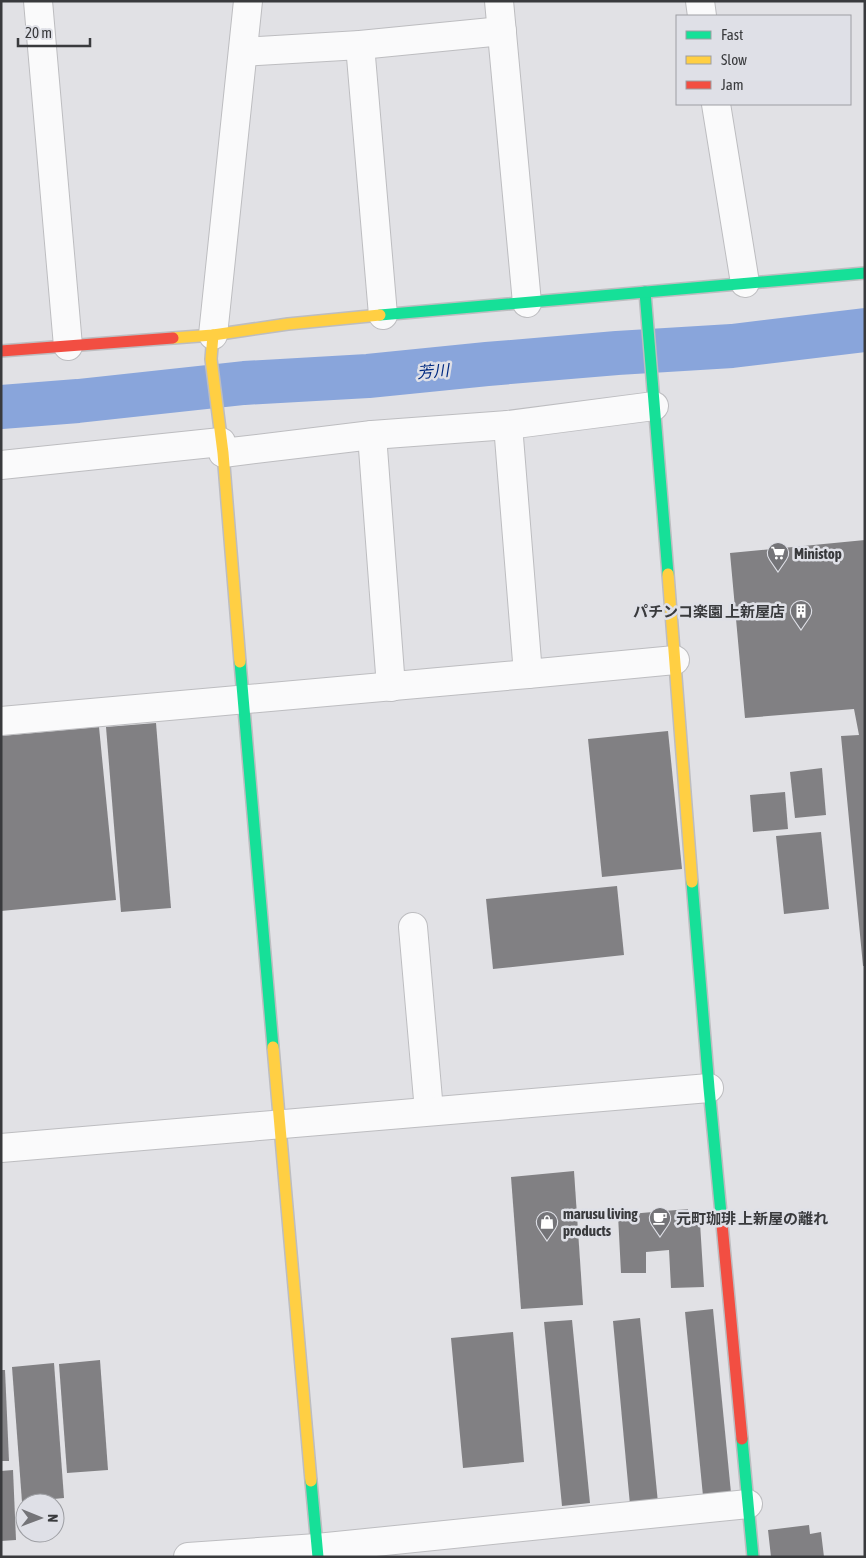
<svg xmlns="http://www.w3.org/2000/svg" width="866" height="1558" viewBox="0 0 866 1558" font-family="'Asap Condensed','Noto Sans JP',sans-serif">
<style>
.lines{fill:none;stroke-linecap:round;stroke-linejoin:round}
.river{stroke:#89a5db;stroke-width:44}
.building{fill:#818083}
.street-casing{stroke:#bdbdc0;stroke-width:30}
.fast-casing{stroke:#bdbdc0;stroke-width:14}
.slow-casing{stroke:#bdbdc0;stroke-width:14}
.jam-casing{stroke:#bdbdc0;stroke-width:14}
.street{stroke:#fafafb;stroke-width:28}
.fast{stroke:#16e098;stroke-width:11}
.slow{stroke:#ffcf43;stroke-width:11}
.jam{stroke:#f24e42;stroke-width:11}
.labels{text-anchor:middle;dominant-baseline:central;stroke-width:5;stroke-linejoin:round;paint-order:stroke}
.poi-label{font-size:15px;font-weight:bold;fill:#393a3d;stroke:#dfe0e7;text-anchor:start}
.water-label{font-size:16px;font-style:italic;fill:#002a81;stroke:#dfe0e7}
</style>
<rect width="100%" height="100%" fill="#e1e1e5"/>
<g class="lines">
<path class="river" d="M1 407 78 401 244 383 368 376 487 364 617 353 732 346 865 330"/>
</g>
<g class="building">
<path d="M865 540V966H863L841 736 859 735 854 709 745 718 730 553Z"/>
<path d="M156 723 171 908 121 912 106 727Z"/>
<path d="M99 727 116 900 1 911V736Z"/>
<path d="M668 731 682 869 602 877 588 739Z"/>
<path d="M822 768 826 815 795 818 790 772Z"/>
<path d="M785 792 788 829 753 832 750 795Z"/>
<path d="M821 832 829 909 784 914 776 836Z"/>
<path d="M617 886 624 955 493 969 486 899Z"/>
<path d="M574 1171 583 1305 521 1309 511 1177Z"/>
<path d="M688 1209V1224L700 1223 704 1287 671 1288 669 1250 646 1252V1273H621L618 1215Z"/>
<path d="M713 1309 731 1493 703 1496 685 1312Z"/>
<path d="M640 1318 658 1503 630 1505 613 1321Z"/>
<path d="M572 1320 590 1503 562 1506 544 1322Z"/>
<path d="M513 1332 524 1462 463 1468 451 1338Z"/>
<path d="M100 1360 108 1470 67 1473 59 1364Z"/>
<path d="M54 1363 64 1498 22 1502 12 1367Z"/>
<path d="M1 1370H5L9 1461H1Z"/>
<path d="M13 1470 16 1540 1 1541V1471Z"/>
<path d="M809 1525 810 1534 821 1532 824 1557H771L768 1530Z"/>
</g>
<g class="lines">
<g class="street-casing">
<g id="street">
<path d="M38 1 68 346"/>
<path d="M499 1 527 303"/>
<path d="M700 1 702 16"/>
<path d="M360 45 383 315"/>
<path d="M243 52 360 45 502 31"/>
<path d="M716 104 745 283"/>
<path d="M213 335 248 1"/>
<path d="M508 425 528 674"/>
<path d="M372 435 391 687"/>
<path d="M223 453 372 435 508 425 654 406"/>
<path d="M1 465 221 442"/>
<path d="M1 721 528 674 675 660"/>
<path d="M413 927 429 1111"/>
<path d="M1 1148 709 1088"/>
<path d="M188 1557 317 1548 748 1504"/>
</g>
</g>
<g class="fast-casing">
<g id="fast">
<path d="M645 292 668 574"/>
<path d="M380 315 865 273"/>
<path d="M240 662 273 1047"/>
<path d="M692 882 709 1088 722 1224"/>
<path d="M742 1439 753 1557"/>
<path d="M311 1481 318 1557"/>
</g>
</g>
<g class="slow-casing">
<g id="slow">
<path d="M213 335 211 359 223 453 240 662"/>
<path d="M173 338 213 335 288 324 380 315"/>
<path d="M668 574 692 882"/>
<path d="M273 1047 311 1481"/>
</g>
</g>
<g class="jam-casing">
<g id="jam">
<path d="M1 351 173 338"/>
<path d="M722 1224 742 1439"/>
</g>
</g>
<use href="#street" class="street"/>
<use href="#fast" class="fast"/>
<use href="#slow" class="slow"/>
<use href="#jam" class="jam"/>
</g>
<defs>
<g id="supermarket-pin" transform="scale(1.125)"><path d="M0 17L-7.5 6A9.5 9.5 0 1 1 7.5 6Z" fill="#747478" stroke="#dfe0e7"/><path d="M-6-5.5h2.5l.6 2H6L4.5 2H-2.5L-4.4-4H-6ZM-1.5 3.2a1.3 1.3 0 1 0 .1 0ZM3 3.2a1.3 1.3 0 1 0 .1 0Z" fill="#fff"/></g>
<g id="building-pin" transform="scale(1.125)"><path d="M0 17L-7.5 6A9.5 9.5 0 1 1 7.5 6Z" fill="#747478" stroke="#dfe0e7"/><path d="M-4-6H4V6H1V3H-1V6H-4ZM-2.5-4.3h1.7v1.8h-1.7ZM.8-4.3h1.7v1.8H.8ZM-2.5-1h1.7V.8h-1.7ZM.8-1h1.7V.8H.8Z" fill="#fff"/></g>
<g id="cafe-pin" transform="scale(1.125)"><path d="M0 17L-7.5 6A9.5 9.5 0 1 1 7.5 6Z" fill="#747478" stroke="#dfe0e7"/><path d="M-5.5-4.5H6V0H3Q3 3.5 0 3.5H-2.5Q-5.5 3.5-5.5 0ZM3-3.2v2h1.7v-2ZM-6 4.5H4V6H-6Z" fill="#fff"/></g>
<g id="shop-pin" transform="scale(1.125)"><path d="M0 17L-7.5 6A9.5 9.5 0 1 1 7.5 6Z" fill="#747478" stroke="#dfe0e7"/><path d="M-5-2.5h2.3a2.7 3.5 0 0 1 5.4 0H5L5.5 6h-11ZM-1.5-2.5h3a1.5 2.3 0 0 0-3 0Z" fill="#fff"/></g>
</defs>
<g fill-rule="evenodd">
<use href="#supermarket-pin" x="778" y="553"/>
<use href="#building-pin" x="801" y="611"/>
<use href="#cafe-pin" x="660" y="1218"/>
<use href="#shop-pin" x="547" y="1222"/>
</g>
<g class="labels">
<g class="poi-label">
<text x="794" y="553">Ministop</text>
<text x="785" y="611" text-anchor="end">パチンコ楽園 上新屋店</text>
<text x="563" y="1213">marusu living<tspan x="563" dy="17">products</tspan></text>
<text x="676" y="1218">元町珈琲 上新屋の離れ</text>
</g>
<g class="water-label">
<text transform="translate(433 371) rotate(-5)">芳川</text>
</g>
</g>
<rect width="866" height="1558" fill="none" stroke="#393a3d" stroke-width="5"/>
<rect x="676" y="15" width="175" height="90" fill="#dfe0e7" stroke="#9d9ea3"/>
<rect x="686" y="31" width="25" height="8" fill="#16e098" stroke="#9d9ea3"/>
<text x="721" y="40" font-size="15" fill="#393a3d">Fast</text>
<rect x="686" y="56" width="25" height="8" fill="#ffcf43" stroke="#9d9ea3"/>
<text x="721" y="65" font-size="15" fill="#393a3d">Slow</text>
<rect x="686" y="81" width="25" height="8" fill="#f24e42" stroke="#9d9ea3"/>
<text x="721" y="90" font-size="15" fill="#393a3d">Jam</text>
<g transform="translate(40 1518) rotate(91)"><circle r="24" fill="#dfe0e7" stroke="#9d9ea3"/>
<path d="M0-4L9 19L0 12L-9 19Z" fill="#747478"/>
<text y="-8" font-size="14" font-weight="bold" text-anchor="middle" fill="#393a3d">N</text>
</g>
<path d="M18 38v8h72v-8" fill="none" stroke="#393a3d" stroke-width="2.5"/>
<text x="25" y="38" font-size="15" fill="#393a3d" stroke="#dfe0e7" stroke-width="4" paint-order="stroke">20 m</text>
</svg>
